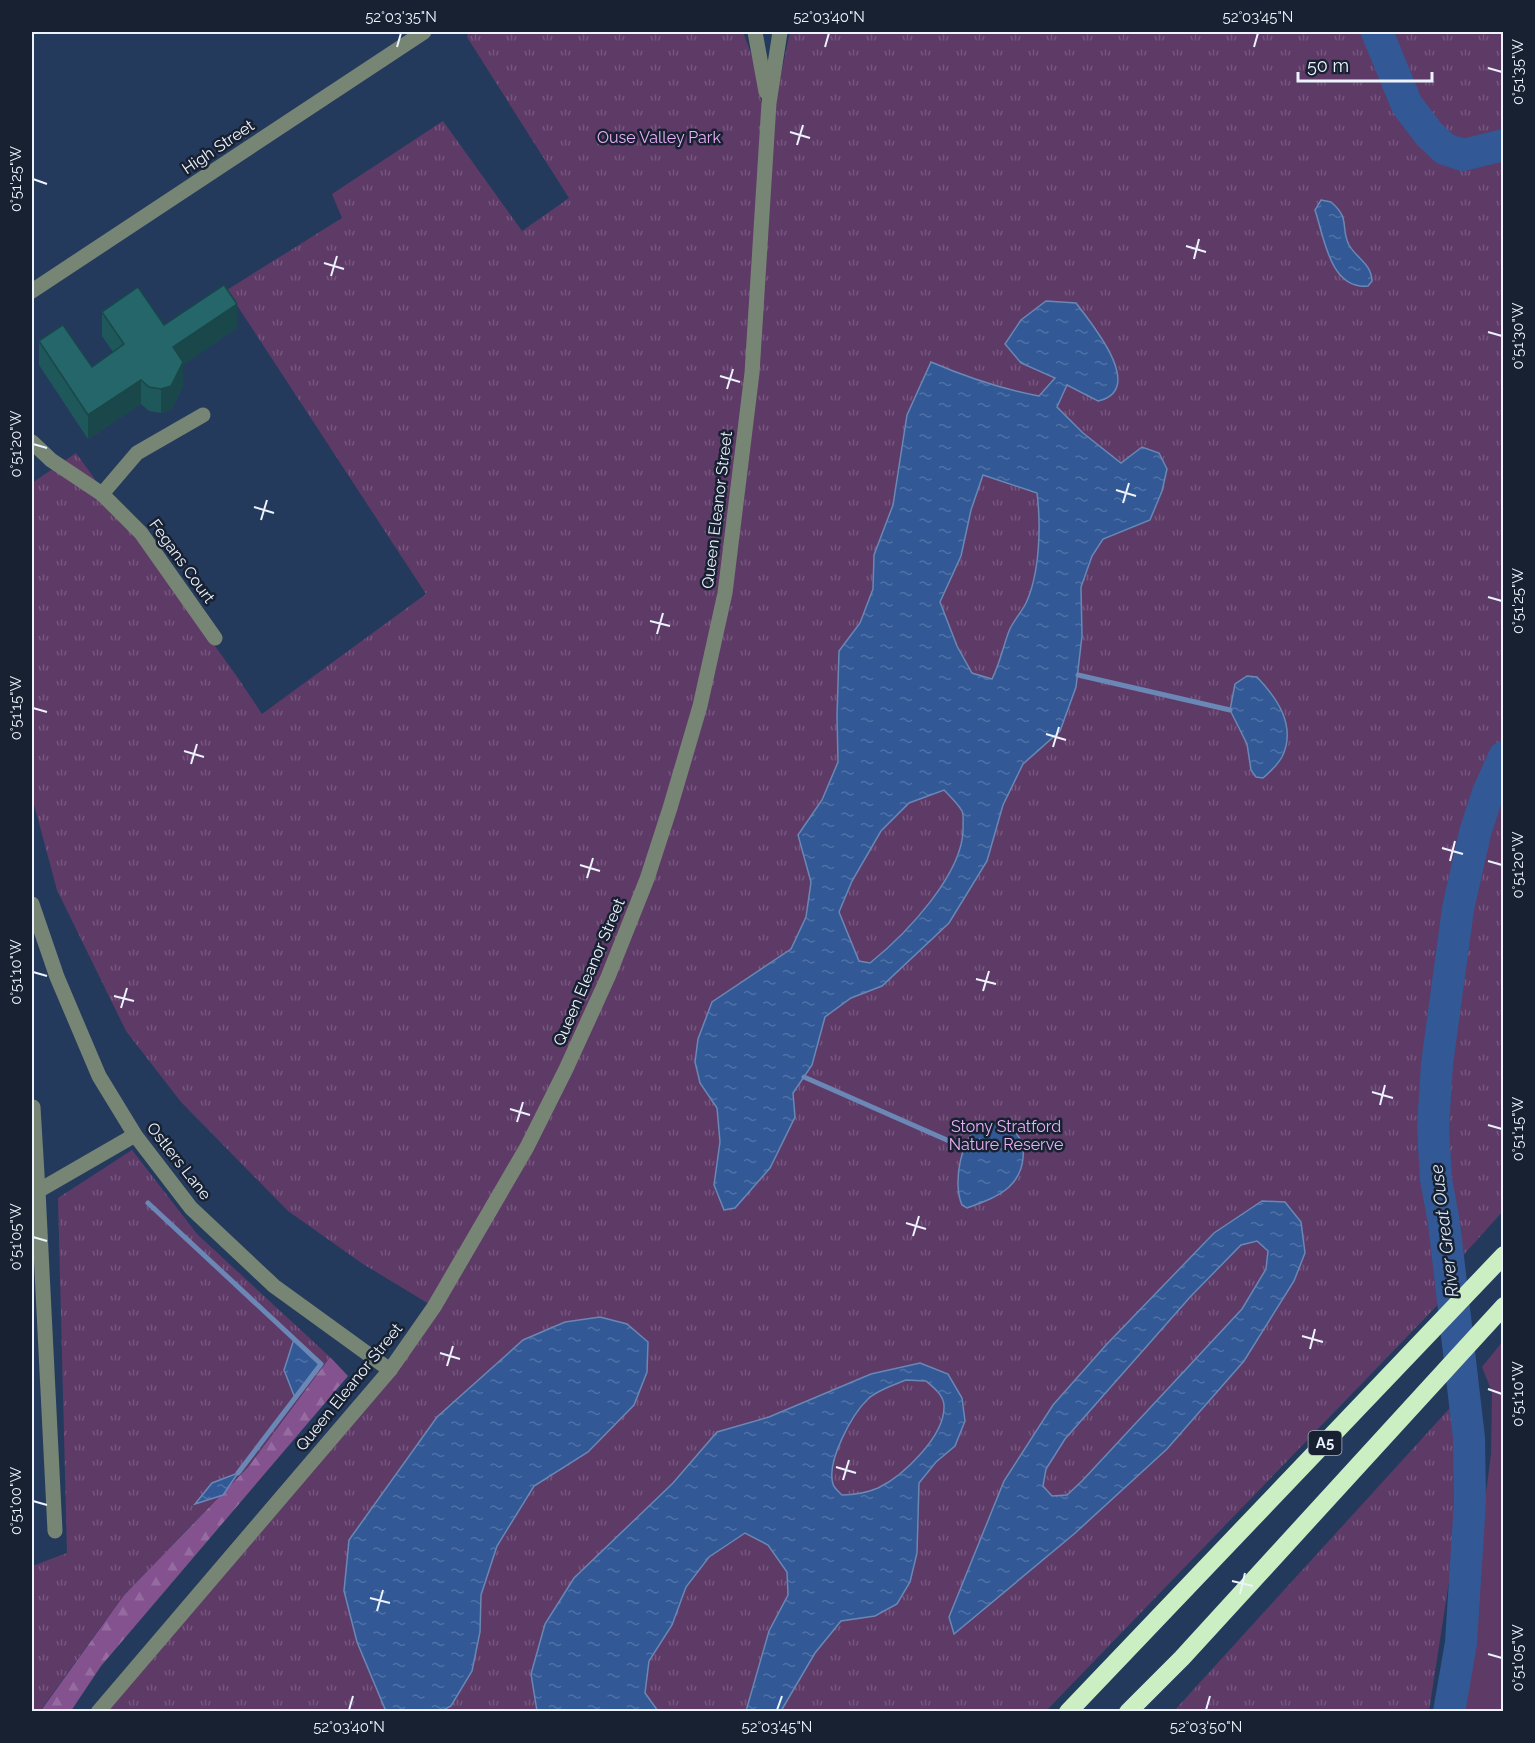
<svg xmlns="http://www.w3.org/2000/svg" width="1535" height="1743" viewBox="0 0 1535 1743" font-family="Raleway,sans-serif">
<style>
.grass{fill:#5e3a67}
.forest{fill:url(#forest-firs)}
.park{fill:url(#park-tufts)}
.water{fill:url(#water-ripples);stroke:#6a87b5;stroke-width:1.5;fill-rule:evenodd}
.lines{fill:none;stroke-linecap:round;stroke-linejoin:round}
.stream{stroke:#6a87b5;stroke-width:5}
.river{stroke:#325996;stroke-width:32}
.minor{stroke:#778574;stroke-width:15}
.highway{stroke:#cbeec3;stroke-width:18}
.wall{fill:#1f585a}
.shaded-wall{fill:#19474a}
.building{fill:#246669;stroke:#19474a;stroke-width:1.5}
.ticks{fill:none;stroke:#edf3fc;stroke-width:2}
.labels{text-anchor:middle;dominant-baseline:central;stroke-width:5;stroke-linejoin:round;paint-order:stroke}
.shield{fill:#172131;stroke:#adb4bf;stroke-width:1.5}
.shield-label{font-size:15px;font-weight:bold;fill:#edf3fc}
.park-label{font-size:16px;fill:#e9b1f6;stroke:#172131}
.street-label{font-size:16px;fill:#edf3fc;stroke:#172131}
.water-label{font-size:18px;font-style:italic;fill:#dae5f7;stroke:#172131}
.neatline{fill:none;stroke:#edf3fc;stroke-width:2}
.ticks-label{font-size:15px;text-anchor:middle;fill:#edf3fc}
</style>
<defs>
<pattern id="forest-firs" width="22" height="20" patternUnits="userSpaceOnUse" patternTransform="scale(1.5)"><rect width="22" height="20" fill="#83528f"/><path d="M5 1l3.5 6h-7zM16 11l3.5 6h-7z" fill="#956ba0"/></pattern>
<pattern id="park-tufts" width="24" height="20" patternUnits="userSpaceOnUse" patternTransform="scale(1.5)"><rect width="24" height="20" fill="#5e3a67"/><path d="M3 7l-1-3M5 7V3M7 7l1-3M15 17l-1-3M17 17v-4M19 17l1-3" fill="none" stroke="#75577e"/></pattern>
<pattern id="water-ripples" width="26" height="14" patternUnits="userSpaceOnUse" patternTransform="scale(1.5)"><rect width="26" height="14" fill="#325996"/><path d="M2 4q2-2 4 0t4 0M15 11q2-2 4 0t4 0" fill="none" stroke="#5071a6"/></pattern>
</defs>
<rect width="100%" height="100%" fill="#243a5d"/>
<path class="grass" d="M1503 1341 1502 1711H1461L1470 1616 1491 1454 1492 1392 1482 1367Z"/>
<path class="forest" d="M330 1357 348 1376 101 1666 71 1711 40 1712 124 1595 248 1467Z"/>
<g class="park">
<path d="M468 32H743L752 56 768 135 790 32H1503V1211L1450 1270 1453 1289 1046 1711H98L434 1307 363 1264 288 1211 181 1102 126 1031 57 890 32 797V483L76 453 238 678 262 714 426 594 227 290 342 218 332 194 443 121 522 231 569 198 467 37Z"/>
<path d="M132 1150 197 1234 330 1357 248 1467 124 1595 40 1711 32 1712V1566L67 1553 58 1198Z"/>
<path d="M1469 1387 1472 1432 1429 1711H1174Z"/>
</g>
<g class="water">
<path d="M1321 200 1331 202C1351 219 1340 227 1349 245 1357 259 1371 263 1372 281L1368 286C1330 290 1324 237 1315 210Z"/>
<path d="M1046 301 1076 303C1092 324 1147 390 1098 401L1067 385 1057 407 1083 433 1121 463 1142 447 1159 453 1167 469 1162 491 1150 520 1103 539 1092 556 1081 587 1082 636 1076 687 1060 731 1023 764 1003 805 987 861 949 923 882 986 851 998 825 1017 812 1065 793 1093 795 1117 770 1168 735 1208 724 1210 714 1185 720 1142 717 1108 700 1083 695 1062 698 1039 712 1002 791 949 806 917 811 882 798 835 822 800 838 762 837 716 839 651 860 623 873 589 874 555 893 505 907 415 931 362C966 377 1001 389 1039 396L1055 378 1021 363 1005 344 1021 320ZM983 475 1037 493C1041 525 1040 573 1026 603 1021 613 1013 621 1009 631 1003 647 1000 663 992 679L972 673 957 646 940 602 961 556 971 510ZM944 790C950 796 958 804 962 811 964 815 963 821 963 825 966 872 905 935 870 963L859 961 839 912 852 881 881 831 909 803Z"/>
<path d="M1247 676 1257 677C1277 698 1297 726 1282 757 1278 764 1270 772 1263 778L1256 777 1251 770 1247 744 1230 710 1235 684Z"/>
<path d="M984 1123C994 1123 1003 1123 1011 1129 1030 1142 1025 1172 1009 1187 998 1197 981 1203 967 1208L962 1205C952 1182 961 1135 984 1123Z"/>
<path d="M1262 1201 1285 1202 1301 1222 1305 1253 1294 1281 1244 1361 1167 1449 1074 1534 954 1634 949 1617 1004 1481 1053 1405 1106 1345 1214 1233ZM1257 1241 1268 1251 1266 1269 1242 1309 1082 1481 1067 1495 1052 1496 1043 1486 1046 1469 1065 1439 1191 1296 1241 1245Z"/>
<path d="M600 1317 627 1324 648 1342 647 1372 634 1405 588 1452 534 1486 497 1546 481 1595 480 1632 472 1671 451 1706 441 1711H389L385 1709 357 1642 344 1591 349 1540 437 1417 523 1340 565 1322Z"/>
<path d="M294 1339 321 1364 295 1398 284 1370Z"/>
<path d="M920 1363 948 1374 962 1398 965 1421 955 1446 936 1462 919 1483 917 1553 910 1582 897 1604 875 1616 841 1621 815 1653 781 1711H746L769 1631 788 1595 787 1572 768 1545 745 1533 709 1557 686 1587 672 1625 649 1661 645 1693 658 1711H537L531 1674 545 1624 574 1578 673 1483 717 1432 769 1417 871 1374ZM906 1380 926 1381C933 1387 944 1395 944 1406 945 1436 903 1476 878 1488 866 1493 855 1495 842 1495 839 1492 834 1488 833 1484 826 1462 852 1414 868 1399 877 1390 894 1385 906 1380Z"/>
<path d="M238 1473 223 1495 195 1504 212 1483Z"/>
</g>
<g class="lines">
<g class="stream">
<path d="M1078 675 1230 710"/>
<path d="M804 1077 965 1148"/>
<path d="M148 1203 321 1364 238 1473"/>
</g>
<g class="river">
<path d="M1377 32 1407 105 1429 134 1445 149 1463 155 1504 145"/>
<path d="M1449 1712 1461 1643 1470 1501 1469 1438 1444 1223 1436 1179 1433 1128 1437 1064 1458 909 1475 833 1488 793 1504 757"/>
</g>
<g class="minor">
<path d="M755 32 766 92"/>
<path d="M32 291 424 32"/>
<path d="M32 442 51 460 102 494 141 533 215 638"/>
<path d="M102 494 137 453 203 415"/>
<path d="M32 904 57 977 99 1076 135 1135 191 1208 274 1286 390 1370"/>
<path d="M33 1107 38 1191"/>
<path d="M55 1531 38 1191 135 1135"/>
<path d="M98 1712 390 1370 434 1307 527 1147 566 1069 608 977 647 879 670 808 700 706 725 593 752 373 769 103 780 32"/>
</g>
<g class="highway">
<path d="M1068 1712 1504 1255"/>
<path d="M1128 1712 1182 1658 1504 1306"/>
</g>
</g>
<path class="wall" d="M102 312 164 325 237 328 183 365V386L171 410 161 413 149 411 141 404 88 439 39 365V341L92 367 113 352 102 336Z"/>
<g class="shaded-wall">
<path d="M237 304V328L183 365V386L171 410 161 413V389L173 347Z"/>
<path d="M141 380V404L88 439V415Z"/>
</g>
<path class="building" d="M224 285 237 304 173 347 183 362 171 386 161 389 149 387 141 380 88 415 39 341 63 325 92 367 124 344 102 312 138 287 164 325Z"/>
<path class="ticks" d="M397 47 401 33M825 47 829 33M1254 47 1258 33M1488 68 1502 72M790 132 810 138M797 145 803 125M33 179 47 184M1186 246 1206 252M1194 259 1199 239M324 263 344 269M331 276 337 256M1488 332 1502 336M720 376 740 382M727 389 733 369M33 444 47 448M1116 490 1136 496M1123 503 1129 483M254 507 274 513M261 520 267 500M1488 597 1502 601M650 621 670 626M657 634 663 613M33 708 47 712M1046 734 1066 740M1053 747 1059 727M184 751 204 757M191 764 197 744M1442 848 1463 854M1450 861 1455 841M1488 861 1502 865M580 865 600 871M587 878 593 858M33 972 47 976M976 979 996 984M983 991 989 971M114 996 134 1001M121 1008 127 988M1372 1092 1393 1098M1380 1105 1385 1085M510 1109 530 1115M517 1122 523 1102M1488 1125 1502 1129M906 1223 926 1229M913 1236 919 1216M33 1237 47 1241M1302 1336 1323 1342M1310 1349 1315 1329M440 1353 460 1359M447 1366 453 1346M1488 1389 1502 1394M836 1467 856 1473M843 1480 849 1460M33 1501 47 1505M1232 1581 1253 1586M1240 1594 1245 1573M370 1598 390 1603M377 1611 383 1590M1488 1654 1502 1658M349 1710 353 1696M777 1710 782 1696M1206 1710 1210 1696"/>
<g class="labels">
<rect class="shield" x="1308.5" y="1431" width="33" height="24" rx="4.5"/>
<g class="shield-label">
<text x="1325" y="1443">A5</text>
</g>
<g class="park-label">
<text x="659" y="137">Ouse Valley Park</text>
<text x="1006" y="1126">Stony Stratford<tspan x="1006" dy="18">Nature Reserve</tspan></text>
</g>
<g class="street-label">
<text transform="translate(218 147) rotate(-34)">High Street</text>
<text transform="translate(717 510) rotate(-83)">Queen Eleanor Street</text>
<text transform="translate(182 561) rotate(54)">Fegans Court</text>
<text transform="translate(589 972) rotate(-67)">Queen Eleanor Street</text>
<text transform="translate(179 1161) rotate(52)">Ostlers Lane</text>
<text transform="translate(349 1387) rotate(-51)">Queen Eleanor Street</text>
</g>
<g class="water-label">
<text transform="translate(1444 1231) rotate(-97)">River Great Ouse</text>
</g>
</g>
<rect width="1535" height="1743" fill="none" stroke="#172131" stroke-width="66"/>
<path d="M1298 72v9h134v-9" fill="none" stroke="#edf3fc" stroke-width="3"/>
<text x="1307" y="72" font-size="18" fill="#edf3fc" stroke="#172131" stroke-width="4.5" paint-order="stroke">50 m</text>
<rect x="33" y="33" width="1469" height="1677" class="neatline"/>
<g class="ticks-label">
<text x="401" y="22">52°03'35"N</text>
<text x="829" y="22">52°03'40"N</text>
<text x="1258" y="22">52°03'45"N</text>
<text transform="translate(1518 72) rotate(-90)" y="5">0°51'35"W</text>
<text transform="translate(16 179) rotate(-90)" y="5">0°51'25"W</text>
<text transform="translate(1518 336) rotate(-90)" y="5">0°51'30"W</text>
<text transform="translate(16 444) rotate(-90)" y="5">0°51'20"W</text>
<text transform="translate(1518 601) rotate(-90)" y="5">0°51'25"W</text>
<text transform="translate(16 708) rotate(-90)" y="5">0°51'15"W</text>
<text transform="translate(1518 865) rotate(-90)" y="5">0°51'20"W</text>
<text transform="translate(16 972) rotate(-90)" y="5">0°51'10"W</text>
<text transform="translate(1518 1129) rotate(-90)" y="5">0°51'15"W</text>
<text transform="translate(16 1237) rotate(-90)" y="5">0°51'05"W</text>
<text transform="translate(1518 1394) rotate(-90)" y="5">0°51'10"W</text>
<text transform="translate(16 1501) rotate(-90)" y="5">0°51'00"W</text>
<text transform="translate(1518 1658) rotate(-90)" y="5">0°51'05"W</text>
<text x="349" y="1732">52°03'40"N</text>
<text x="777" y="1732">52°03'45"N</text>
<text x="1206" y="1732">52°03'50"N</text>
</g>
</svg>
